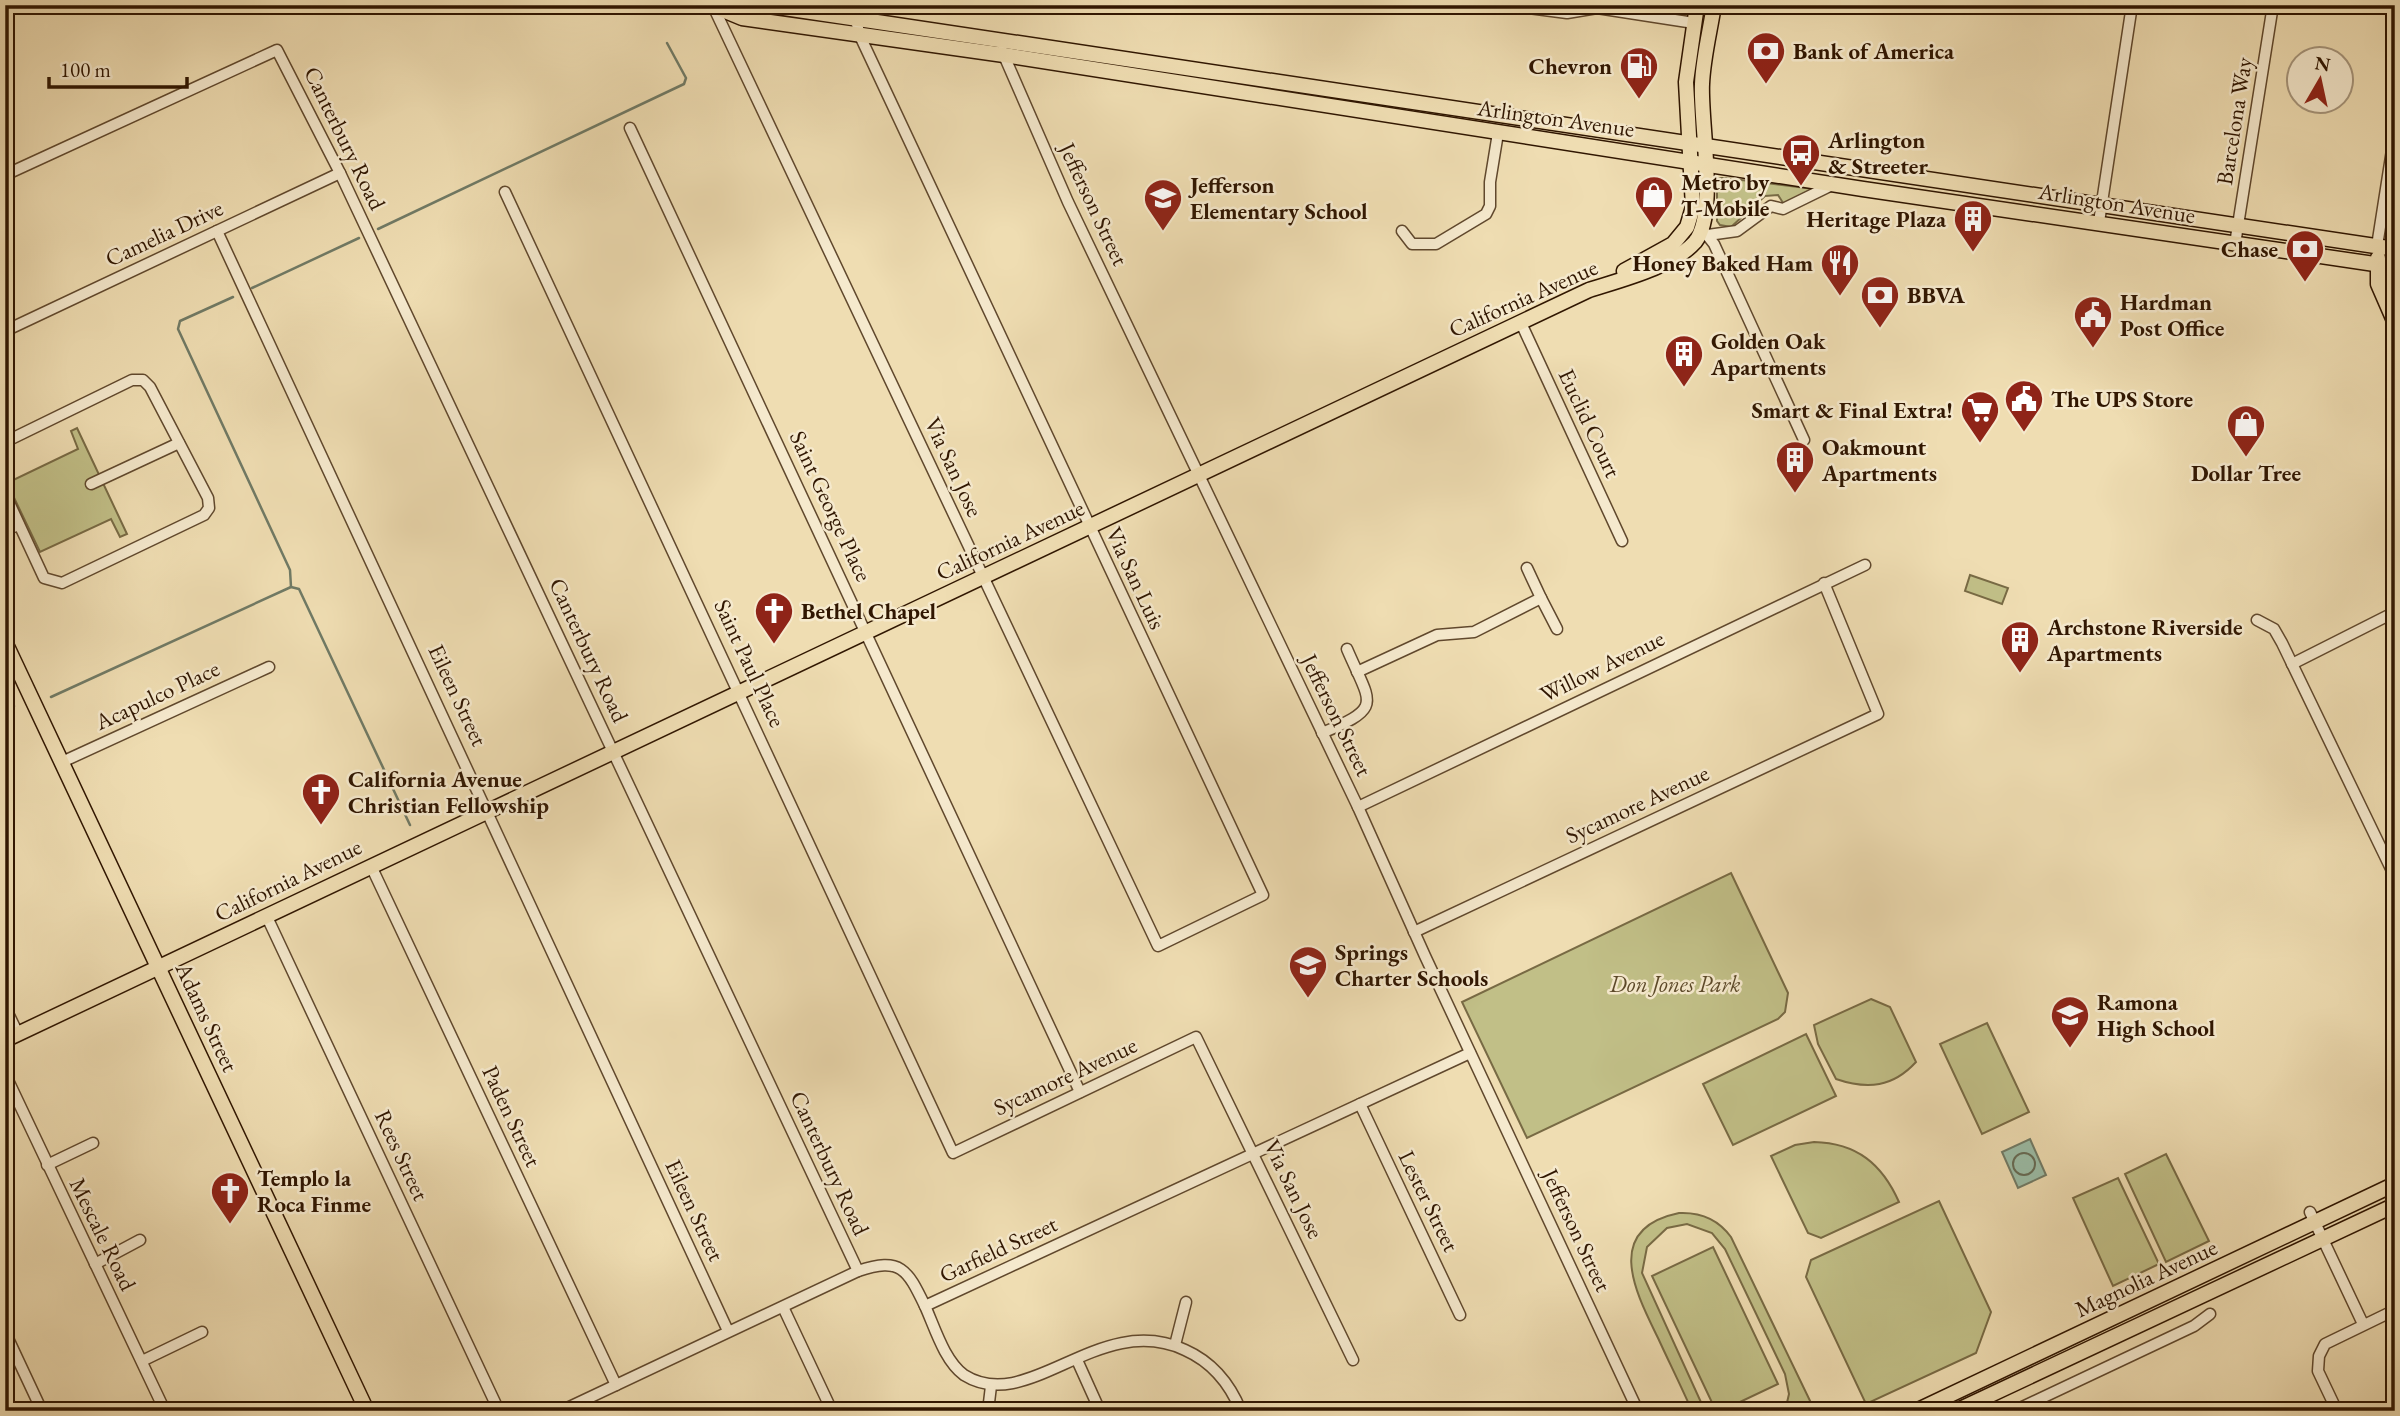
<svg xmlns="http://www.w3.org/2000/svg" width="2400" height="1416" viewBox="0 0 2400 1416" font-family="'EB Garamond',serif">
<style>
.green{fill:#c1bf87;stroke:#786a44;stroke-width:2}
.water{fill:#9bbda7;stroke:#707a65;stroke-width:2}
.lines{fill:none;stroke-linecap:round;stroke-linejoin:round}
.shore{stroke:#666a54;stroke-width:2}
.stream{stroke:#707a65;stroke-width:2.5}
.minor-casing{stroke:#60482d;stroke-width:13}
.major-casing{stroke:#301601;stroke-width:17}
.minor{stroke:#f5e9cd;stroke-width:10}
.major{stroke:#efddb2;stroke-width:14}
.labels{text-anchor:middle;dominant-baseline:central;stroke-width:5;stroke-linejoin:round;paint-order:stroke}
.poi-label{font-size:23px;font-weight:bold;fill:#301601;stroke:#f5e9cd;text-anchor:start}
.street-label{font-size:23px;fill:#301601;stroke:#f5e9cd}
.park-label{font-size:23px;font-style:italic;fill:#5c4929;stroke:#f5e9cd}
</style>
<rect width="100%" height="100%" fill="#efddb2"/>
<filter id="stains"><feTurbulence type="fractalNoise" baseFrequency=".00286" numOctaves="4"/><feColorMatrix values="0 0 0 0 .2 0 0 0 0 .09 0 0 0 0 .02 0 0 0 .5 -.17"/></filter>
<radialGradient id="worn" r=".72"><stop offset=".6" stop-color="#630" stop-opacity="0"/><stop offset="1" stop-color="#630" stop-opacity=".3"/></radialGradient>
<g class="green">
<path d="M1717 178H1725L1822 190 1785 206 1778 195 1765 196 1731 227 1720 225 1717 221Z"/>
<path d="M77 428 127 534 120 537 111 519 40 552 7 483 78 449 71 431Z"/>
<path d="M1970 575 2008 588 2002 604 1965 591Z"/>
<path d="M1731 873 1788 993 1785 1012 1778 1019 1527 1138 1462 1002Z"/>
<path d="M1871 999 1890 1007 1916 1062C1893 1087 1868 1090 1836 1079L1818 1044 1814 1025Z"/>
<path d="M1987 1023 2029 1112 1982 1134 1940 1044Z"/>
<path d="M1806 1034 1836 1096 1733 1145 1703 1084Z"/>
<path d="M1814 1142C1857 1143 1882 1164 1899 1202L1821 1238 1808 1233 1771 1156 1795 1145Z"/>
<path d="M2166 1154 2209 1241 2166 1262 2125 1174Z"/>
<path d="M2118 1178 2159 1264 2113 1286 2073 1198Z"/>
<path d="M1939 1201 1991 1312 1976 1353 1866 1404 1806 1277 1811 1260Z"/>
<path d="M1679 1213C1701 1212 1718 1219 1731 1237L1813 1407 1802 1411 1799 1406 1798 1411H1785L1789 1394 1785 1374 1725 1249 1712 1233 1687 1224 1667 1228 1647 1247 1642 1273 1705 1411H1692C1681 1386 1669 1362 1658 1338 1636 1293 1602 1229 1679 1213Z"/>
<path d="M1713 1247 1778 1384 1721 1411H1716L1652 1276Z"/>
</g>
<path class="water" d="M2030 1139 2046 1175 2018 1188 2002 1152Z"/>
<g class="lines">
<circle class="shore" cx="2024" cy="1164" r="11"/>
<g class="stream">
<path d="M378 229 684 84 686 78 667 43"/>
<path d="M252 288 359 238"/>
<path d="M233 297 180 321 178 329 290 570 291 587"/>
<path d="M51 697 291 587 299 589 410 825"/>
<path d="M5 710 14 706"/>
</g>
<g class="minor-casing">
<g id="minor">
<path d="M1505 5 1567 13 1597 8 1694 23"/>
<path d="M713 6 1158 946 1263 895 860 36 856 20 858 5"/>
<path d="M1002 51 1068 202 1358 807 1425 956 1638 1411"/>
<path d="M630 128 1080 1092"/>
<path d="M5 175 277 50 340 173 858 1271"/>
<path d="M505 192 953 1153 1196 1037 1353 1360"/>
<path d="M2099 222 2132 5"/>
<path d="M1702 229 1714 244 1804 440"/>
<path d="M217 231 728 1331"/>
<path d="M1402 231 1412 244H1436L1486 214 1490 206V182L1498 133"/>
<path d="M1708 235 1737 231 1771 206 1783 209 1834 184"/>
<path d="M2235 244 2273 5"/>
<path d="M2377 246 2395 131"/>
<path d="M1521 323 1622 541"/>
<path d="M5 331 340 173"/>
<path d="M5 442 132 380H143L150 387 208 498 209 508 204 515 62 583 44 578 5 494"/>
<path d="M91 484 179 443"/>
<path d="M5 530 19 525"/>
<path d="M1541 598 1557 629"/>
<path d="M2257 620 2274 629 2282 643 2395 877"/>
<path d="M2292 664 2395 612"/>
<path d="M1357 672 1437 635 1474 632 1541 598 1527 568"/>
<path d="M1322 733C1384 707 1371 705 1347 649"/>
<path d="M62 762 269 667"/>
<path d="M1358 807 1865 565"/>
<path d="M371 866 616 1385"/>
<path d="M267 917 499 1411"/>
<path d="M1414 932 1878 714 1824 583"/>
<path d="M5 1007 18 1034"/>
<path d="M5 1074 165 1411"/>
<path d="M1360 1104 1460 1315"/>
<path d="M47 1165 93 1143"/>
<path d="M2310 1212 2363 1324"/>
<path d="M95 1264 140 1240"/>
<path d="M925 1306C935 1328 944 1360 964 1375 1029 1416 1099 1310 1185 1350 1212 1362 1230 1384 1241 1411"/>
<path d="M783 1307 832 1411"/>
<path d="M5 1332 42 1411"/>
<path d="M1175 1345 1186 1302"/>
<path d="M1077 1360 1100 1411"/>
<path d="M142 1361 202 1332"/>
<path d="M561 1411 858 1271C901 1257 907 1269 925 1306L1470 1053"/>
<path d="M988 1411 991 1386"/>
<path d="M2014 1411 2194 1326 2210 1314"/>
<path d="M2337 1411 2318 1371 2319 1356 2325 1344 2395 1310"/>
</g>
</g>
<g class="major-casing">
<g id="major">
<path d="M764 5 2395 249"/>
<path d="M713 6 742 18 1004 55 1863 189 2395 267"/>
<path d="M2378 258V284L2395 323"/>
<path d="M1624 271 1673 244 1687 227 1693 207 1686 82 1697 5"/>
<path d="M5 642 367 1411"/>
<path d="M5 1040 1589 290C1620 280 1673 267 1695 242 1718 214 1700 122 1702 84 1703 58 1710 31 1714 5"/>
<path d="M1916 1411 2395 1184"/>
<path d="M1956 1411 2395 1205"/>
</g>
</g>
<use href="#minor" class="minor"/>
<use href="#major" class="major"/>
</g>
<defs>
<g id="bank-pin" transform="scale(2.0125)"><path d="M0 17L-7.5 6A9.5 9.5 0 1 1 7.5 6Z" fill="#8f2418" stroke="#f5e9cd"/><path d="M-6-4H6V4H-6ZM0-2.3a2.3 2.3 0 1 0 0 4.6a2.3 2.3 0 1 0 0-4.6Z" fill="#fff"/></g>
<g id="fuel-pin" transform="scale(2.0125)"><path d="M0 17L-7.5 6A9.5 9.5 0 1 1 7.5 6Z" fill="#8f2418" stroke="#f5e9cd"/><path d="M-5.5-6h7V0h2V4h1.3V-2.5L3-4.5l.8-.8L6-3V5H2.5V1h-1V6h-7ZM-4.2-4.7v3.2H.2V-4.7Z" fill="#fff"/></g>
<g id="bus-pin" transform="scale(2.0125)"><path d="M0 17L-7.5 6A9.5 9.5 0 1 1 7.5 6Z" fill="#8f2418" stroke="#f5e9cd"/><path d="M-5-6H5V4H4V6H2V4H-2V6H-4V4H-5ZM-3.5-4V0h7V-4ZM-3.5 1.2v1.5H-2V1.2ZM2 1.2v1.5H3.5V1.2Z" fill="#fff"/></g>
<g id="shop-pin" transform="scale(2.0125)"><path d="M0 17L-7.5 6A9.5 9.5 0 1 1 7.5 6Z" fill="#8f2418" stroke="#f5e9cd"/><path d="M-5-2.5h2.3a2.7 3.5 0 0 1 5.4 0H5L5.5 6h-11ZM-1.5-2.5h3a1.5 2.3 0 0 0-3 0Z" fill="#fff"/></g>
<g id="school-pin" transform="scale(2.0125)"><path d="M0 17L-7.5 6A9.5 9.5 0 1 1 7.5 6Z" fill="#8f2418" stroke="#f5e9cd"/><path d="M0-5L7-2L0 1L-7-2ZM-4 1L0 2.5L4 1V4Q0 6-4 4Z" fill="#fff"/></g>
<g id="building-pin" transform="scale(2.0125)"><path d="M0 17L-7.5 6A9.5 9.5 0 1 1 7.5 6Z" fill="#8f2418" stroke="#f5e9cd"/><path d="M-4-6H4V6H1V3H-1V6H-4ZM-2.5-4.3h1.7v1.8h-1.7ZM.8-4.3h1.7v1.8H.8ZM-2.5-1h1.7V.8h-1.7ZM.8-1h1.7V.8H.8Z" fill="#fff"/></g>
<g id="restaurant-pin" transform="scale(2.0125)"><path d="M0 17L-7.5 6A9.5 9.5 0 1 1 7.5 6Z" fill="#8f2418" stroke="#f5e9cd"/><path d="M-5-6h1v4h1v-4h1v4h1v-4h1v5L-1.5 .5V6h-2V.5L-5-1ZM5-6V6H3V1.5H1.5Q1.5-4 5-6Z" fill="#fff"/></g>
<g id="civic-pin" transform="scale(2.0125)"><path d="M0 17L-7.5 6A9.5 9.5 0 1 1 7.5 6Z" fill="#8f2418" stroke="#f5e9cd"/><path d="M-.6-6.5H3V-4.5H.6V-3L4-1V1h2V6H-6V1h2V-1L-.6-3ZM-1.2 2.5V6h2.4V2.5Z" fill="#fff"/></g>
<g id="supermarket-pin" transform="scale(2.0125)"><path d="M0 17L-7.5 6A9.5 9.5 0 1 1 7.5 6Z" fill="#8f2418" stroke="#f5e9cd"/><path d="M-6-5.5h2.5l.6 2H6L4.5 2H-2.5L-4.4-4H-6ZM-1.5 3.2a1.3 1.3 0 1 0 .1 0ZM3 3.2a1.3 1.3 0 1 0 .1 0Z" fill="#fff"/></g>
<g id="church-pin" transform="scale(2.0125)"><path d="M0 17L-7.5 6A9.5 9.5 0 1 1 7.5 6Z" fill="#8f2418" stroke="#f5e9cd"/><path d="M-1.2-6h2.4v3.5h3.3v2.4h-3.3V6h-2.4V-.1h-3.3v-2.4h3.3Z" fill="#fff"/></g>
</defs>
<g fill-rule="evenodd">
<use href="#bank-pin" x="1766" y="51"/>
<use href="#fuel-pin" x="1639" y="66"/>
<use href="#bus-pin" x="1801" y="153"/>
<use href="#shop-pin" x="1654" y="195"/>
<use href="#school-pin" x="1163" y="198"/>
<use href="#building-pin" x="1973" y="219"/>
<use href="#bank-pin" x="2305" y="249"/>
<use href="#restaurant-pin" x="1840" y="263"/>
<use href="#bank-pin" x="1880" y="295"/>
<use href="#civic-pin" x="2093" y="315"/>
<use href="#building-pin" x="1684" y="354"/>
<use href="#civic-pin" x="2024" y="399"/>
<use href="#supermarket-pin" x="1980" y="410"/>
<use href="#shop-pin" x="2246" y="424"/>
<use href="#building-pin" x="1795" y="460"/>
<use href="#church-pin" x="774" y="611"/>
<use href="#building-pin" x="2020" y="640"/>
<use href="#church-pin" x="321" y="792"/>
<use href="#school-pin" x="1308" y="965"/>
<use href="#school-pin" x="2070" y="1015"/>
<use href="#church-pin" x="230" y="1191"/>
</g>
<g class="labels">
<g class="poi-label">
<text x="1793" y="51">Bank of America</text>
<text x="1612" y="66" text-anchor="end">Chevron</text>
<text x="1828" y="140">Arlington<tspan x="1828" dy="26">&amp; Streeter</tspan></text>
<text x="1681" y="182">Metro by<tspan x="1681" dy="26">T-Mobile</tspan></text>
<text x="1190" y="185">Jefferson<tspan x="1190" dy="26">Elementary School</tspan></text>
<text x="1946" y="219" text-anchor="end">Heritage Plaza</text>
<text x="2278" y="249" text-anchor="end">Chase</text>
<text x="1813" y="263" text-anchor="end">Honey Baked Ham</text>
<text x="1907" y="295">BBVA</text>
<text x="2120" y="302">Hardman<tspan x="2120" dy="26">Post Office</tspan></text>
<text x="1711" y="341">Golden Oak<tspan x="1711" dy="26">Apartments</tspan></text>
<text x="2051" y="399">The UPS Store</text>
<text x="1953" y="410" text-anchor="end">Smart &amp; Final Extra!</text>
<text x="1822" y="447">Oakmount<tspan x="1822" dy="26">Apartments</tspan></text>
<text x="2246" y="473" text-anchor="middle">Dollar Tree</text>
<text x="801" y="611">Bethel Chapel</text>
<text x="2047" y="627">Archstone Riverside<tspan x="2047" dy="26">Apartments</tspan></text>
<text x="348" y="779">California Avenue<tspan x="348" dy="26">Christian Fellowship</tspan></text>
<text x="1335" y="952">Springs<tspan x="1335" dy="26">Charter Schools</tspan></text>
<text x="2097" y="1002">Ramona<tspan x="2097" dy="26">High School</tspan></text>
<text x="257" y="1178">Templo la<tspan x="257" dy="26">Roca Finme</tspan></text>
</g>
<g class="street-label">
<text transform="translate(1556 118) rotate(8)">Arlington Avenue</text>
<text transform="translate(2234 121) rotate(-81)">Barcelona Way</text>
<text transform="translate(345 138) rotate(64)">Canterbury Road</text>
<text transform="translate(2117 203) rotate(9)">Arlington Avenue</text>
<text transform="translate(1094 204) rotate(65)">Jefferson Street</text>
<text transform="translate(164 233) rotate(-25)">Camelia Drive</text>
<text transform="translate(1523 298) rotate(-24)">California Avenue</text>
<text transform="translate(1590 423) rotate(65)">Euclid Court</text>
<text transform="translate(954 467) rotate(65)">Via San Jose</text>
<text transform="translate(831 506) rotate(65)">Saint George Place</text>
<text transform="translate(1010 540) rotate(-25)">California Avenue</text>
<text transform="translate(1136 578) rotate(65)">Via San Luis</text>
<text transform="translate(589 650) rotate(65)">Canterbury Road</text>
<text transform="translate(750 663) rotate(65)">Saint Paul Place</text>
<text transform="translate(1602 666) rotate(-26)">Willow Avenue</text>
<text transform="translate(157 695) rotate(-25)">Acapulco Place</text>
<text transform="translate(458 695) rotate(65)">Eileen Street</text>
<text transform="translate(1337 715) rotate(64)">Jefferson Street</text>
<text transform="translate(1637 804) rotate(-25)">Sycamore Avenue</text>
<text transform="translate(288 880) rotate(-26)">California Avenue</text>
<text transform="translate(207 1017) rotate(65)">Adams Street</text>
<text transform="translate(1065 1076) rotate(-25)">Sycamore Avenue</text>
<text transform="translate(512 1116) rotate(65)">Paden Street</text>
<text transform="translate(402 1155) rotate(65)">Rees Street</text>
<text transform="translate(830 1163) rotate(65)">Canterbury Road</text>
<text transform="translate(1294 1189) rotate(64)">Via San Jose</text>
<text transform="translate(1429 1201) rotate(64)">Lester Street</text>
<text transform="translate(695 1210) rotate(65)">Eileen Street</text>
<text transform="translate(1577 1230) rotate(65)">Jefferson Street</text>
<text transform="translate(103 1234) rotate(64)">Mescale Road</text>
<text transform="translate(998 1249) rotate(-25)">Garfield Street</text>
<text transform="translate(2146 1278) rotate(-25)">Magnolia Avenue</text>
</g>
<g class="park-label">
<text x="1675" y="984">Don Jones Park</text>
</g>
</g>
<rect width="2400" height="1416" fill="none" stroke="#efddb2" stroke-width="28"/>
<rect x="7" y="7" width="2386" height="1402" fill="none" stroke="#301601" stroke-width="3.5"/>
<rect x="14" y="14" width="2372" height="1388" fill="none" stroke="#301601" stroke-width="2"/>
<g transform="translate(2320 80) rotate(9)"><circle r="33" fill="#f5e9cd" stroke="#a6957b" stroke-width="2"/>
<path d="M0-5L12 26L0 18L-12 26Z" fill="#8f2418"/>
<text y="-10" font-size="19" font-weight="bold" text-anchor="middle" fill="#301601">N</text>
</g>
<path d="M49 77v10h138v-10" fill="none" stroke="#301601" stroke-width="3.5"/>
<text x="60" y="77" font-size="21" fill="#301601" stroke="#f5e9cd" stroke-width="5" paint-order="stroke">100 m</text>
<rect width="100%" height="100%" filter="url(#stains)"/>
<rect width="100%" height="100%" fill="url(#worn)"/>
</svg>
